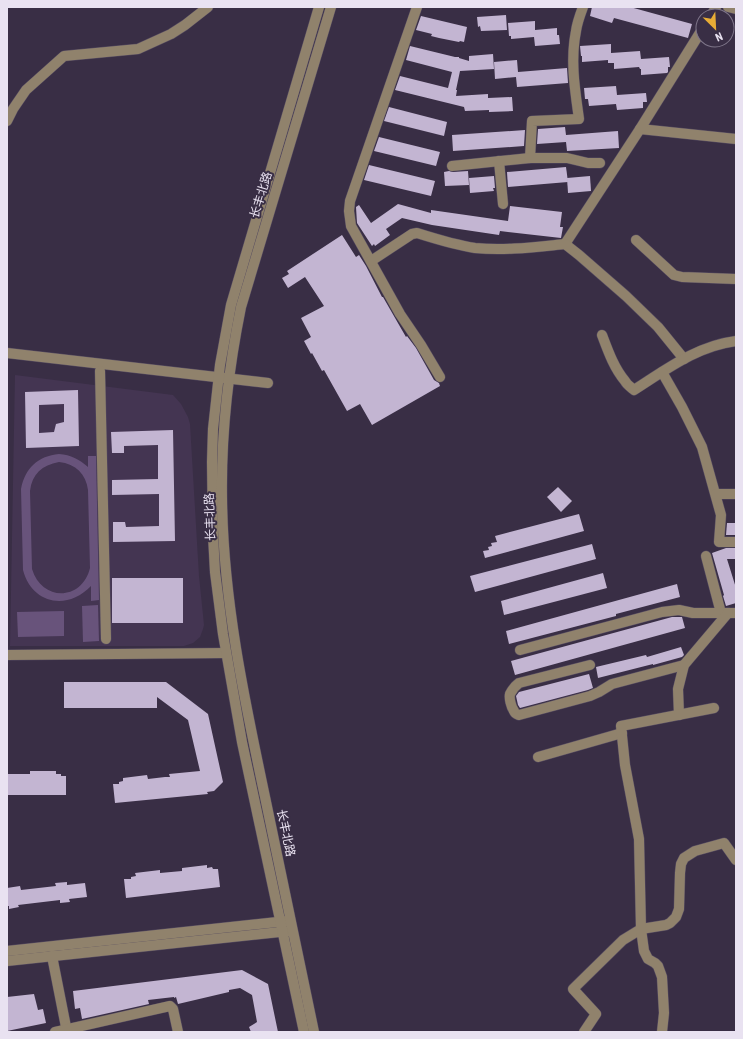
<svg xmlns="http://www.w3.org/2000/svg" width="743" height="1039" viewBox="0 0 743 1039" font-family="'Roboto Condensed','Noto Sans SC',sans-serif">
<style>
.built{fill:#443552}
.green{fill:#68537b;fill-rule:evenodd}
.building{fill:#c3b5d2;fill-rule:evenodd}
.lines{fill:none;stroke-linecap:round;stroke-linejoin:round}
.minor-casing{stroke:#554b61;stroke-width:11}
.minor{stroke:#90826c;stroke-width:10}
.labels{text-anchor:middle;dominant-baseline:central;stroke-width:4;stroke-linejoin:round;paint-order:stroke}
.street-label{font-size:12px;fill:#e9e2f1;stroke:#392e45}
</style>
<rect width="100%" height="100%" fill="#392e45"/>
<path class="built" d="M15 375 173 395 181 404 188 417 190 424 199 576 204 625 203 629 200 637 193 643 184 646H10Z"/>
<g class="green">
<path d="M59 454C71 455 79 459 88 467V456H96L99 600 91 601V586C67 611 32 604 23 570L21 489C25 468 38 456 59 454ZM59 462C76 464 86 474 88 490L90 568C82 601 42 602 32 569L30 491C32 474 42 465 59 462Z"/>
<path d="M98 605 99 641 83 642 82 606Z"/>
<path d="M64 611V636L18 637 17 612Z"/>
</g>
<g class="building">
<path d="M592 7H630L692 24 688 38 614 18 612 23 590 16Z"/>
<path d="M506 15 507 30 481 31 480 26 478 27 477 17Z"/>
<path d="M421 16 467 27 464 42 460 41 459 42 439 38 431 36 432 34 416 30Z"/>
<path d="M535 21V30L557 28V35H559L560 44 535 46 534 37 511 39V36H509L508 23Z"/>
<path d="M611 44V53L640 51 641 59 669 57 670 67H668V72L667 73 641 75V69H640L639 67 614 69V63H608V60L582 62V56H581L580 46Z"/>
<path d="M410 46 455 57H459V58L469 61V56L493 54 494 69 460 71 456 90H457L456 96 488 94V98L512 97 513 111 489 112V110L465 111 464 107 395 90 400 76 448 88 452 72 406 60Z"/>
<path d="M517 60 518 72 567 68 568 83 517 87 516 77 495 79 494 62Z"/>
<path d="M616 86 617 95 646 93 647 102H643V108L617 110 616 104 589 106 588 99H585L584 88Z"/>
<path d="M389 107 447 122 444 136 384 121Z"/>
<path d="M565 127 566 135 618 131 619 148 567 151 566 142 537 144 538 129Z"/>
<path d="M525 130 524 146 453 151 452 135Z"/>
<path d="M379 137 440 152 436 166 374 151Z"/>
<path d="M369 165 435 181 431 196 364 180Z"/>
<path d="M566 167 568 182 508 187 507 172Z"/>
<path d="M449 171 453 172 468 171 469 185 445 186 444 172Z"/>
<path d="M494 176 495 188H493L494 191 470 193 469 178Z"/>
<path d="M590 176 591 191 568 193 567 178Z"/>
<path d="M398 204 431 213V210L508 221 510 206 562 212 560 227H563L561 238 500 231 499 235 432 225 402 218 386 229 390 235 375 246 374 244 372 246 357 223 356 207 359 205 371 223Z"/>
<path d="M342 235 356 257 359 255 366 266 382 297H383L406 337 407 336 416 348 434 380 439 383 440 386 372 425 360 404 347 411 324 370 322 371 312 353 311 354 304 341 311 337 301 318 324 306 305 277 288 288 282 278 289 274 287 271Z"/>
<path d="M78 390 79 446 26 448 25 392ZM64 404V422L56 424 54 432 39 433V405Z"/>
<path d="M173 430 175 541 113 542V522H125L126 527 159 526V494L112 495V480L158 479V445L124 446V453H112L111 432Z"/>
<path d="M558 487 572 501 561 512 547 497Z"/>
<path d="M579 514 584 531 485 558 483 551 489 550 488 547 492 546 491 543 497 542 495 536Z"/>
<path d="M727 523H736V535H726Z"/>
<path d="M592 544 596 559 475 592 470 576Z"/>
<path d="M726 548H736V559H727L736 588V603L726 606 723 596 724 595 712 553Z"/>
<path d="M603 573 607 588 504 615 501 601Z"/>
<rect x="112" y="578" width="71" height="45"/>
<path d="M677 584 680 597 616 614V616L509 644 506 631Z"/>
<path d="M672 617H682L685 628 515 675 511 661Z"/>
<path d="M681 647 684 655 682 657 653 665V664L598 678 596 667 646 655 647 657Z"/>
<path d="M589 674 593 688 588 690 520 708 518 705 516 696 519 692Z"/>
<path d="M64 682H166L208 714 223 782 214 791 207 792 208 794 115 803 113 784H119V782L123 781V778L147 775 148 779 165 777H170L169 774 200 771 188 720 157 697V708H64Z"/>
<path d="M30 771H56V774H61V776H66V795H7V774H30Z"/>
<path d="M207 865V868L212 867 213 869H218L220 887 126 898 124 879H131V877L136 876 135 873 160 870V873L182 871V868Z"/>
<path d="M67 882V885L85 883 87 897 69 899 70 902 60 903V900L18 905 19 907 9 909V906H7V888L20 886 21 890 56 886 55 883Z"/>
<path d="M242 970 268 984 278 1032H251L249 1027 257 1022 252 995 240 988 229 990V992L178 1004 176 997 174 998V997L148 1000 149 1004 82 1019 80 1008 75 1009 73 991Z"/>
<path d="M34 994 38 1010 43 1009 46 1023 7 1031V997Z"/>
</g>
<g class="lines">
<g class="minor-casing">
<g id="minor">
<path d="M417 7 350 201 349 211 351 226 400 314 421 345 440 377"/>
<path d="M728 7 736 9"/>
<path d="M711 16 716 7"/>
<path d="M7 121 13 109 26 90 64 56 138 49 171 34 185 25 208 7"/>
<path d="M640 129 736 139"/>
<path d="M530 158 532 121 579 119C575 90 570 61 576 31 577 23 580 15 583 7"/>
<path d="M499 161 503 204"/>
<path d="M452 166 530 158H567L588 163H600"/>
<path d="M636 240 674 275 682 277 736 279"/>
<path d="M565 244 640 129 703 28"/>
<path d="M371 261 412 234 417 233C436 239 455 245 475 248 505 251 535 247 565 244L579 255 626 296 658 327 684 359"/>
<path d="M602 335C608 351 614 368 625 381 627 385 631 387 634 390 667 369 697 346 736 341"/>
<path d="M7 353 268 383"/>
<path d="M100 371 106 639"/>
<path d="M662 372 682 407 702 447 721 515 719 542H736"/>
<path d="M716 494H736"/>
<path d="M706 556 721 613"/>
<path d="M520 650 662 612 679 610 693 613H736"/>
<path d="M7 655 226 653"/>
<path d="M590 665 519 683C515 686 512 690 510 694 509 698 511 707 514 711 515 714 516 714 519 715L590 696 599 692 612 684 684 665"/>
<path d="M679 715 678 689 684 665 728 613"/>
<path d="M538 757 622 733"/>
<path d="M7 951 287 921"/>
<path d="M52 956 67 1032"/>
<path d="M7 961 289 931"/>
<path d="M55 1032 170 1006 173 1009 178 1032"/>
<path d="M304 1032 242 742 223 634 215 572 213 535 212 462 213 429 220 365 231 305 319 7"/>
<path d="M314 1032C298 954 281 875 265 797 244 698 223 599 222 498 221 434 228 371 241 307L331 7"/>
<path d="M584 1032 596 1014 573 989 623 940 641 929 666 925 670 923 676 917 679 909 680 873 681 864 684 858 695 851 724 843 736 860"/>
<path d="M662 1032 664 1013 662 977 658 966 655 963 648 959 644 951 641 929 639 839 625 765 621 726 714 708"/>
</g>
</g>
<use href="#minor" class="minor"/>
</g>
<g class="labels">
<g class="street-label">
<text transform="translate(261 195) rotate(-73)">长丰北路</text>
<text transform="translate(210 517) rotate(-92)">长丰北路</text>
<text transform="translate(286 833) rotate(78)">长丰北路</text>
</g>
</g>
<rect width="743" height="1039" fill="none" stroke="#e9e2f1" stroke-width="16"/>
<g transform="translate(715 28) rotate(156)"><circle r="19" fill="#392e45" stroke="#7f768a"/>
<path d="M0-3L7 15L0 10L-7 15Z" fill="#e7ac36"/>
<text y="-6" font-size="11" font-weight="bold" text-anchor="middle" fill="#e9e2f1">N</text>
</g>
</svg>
